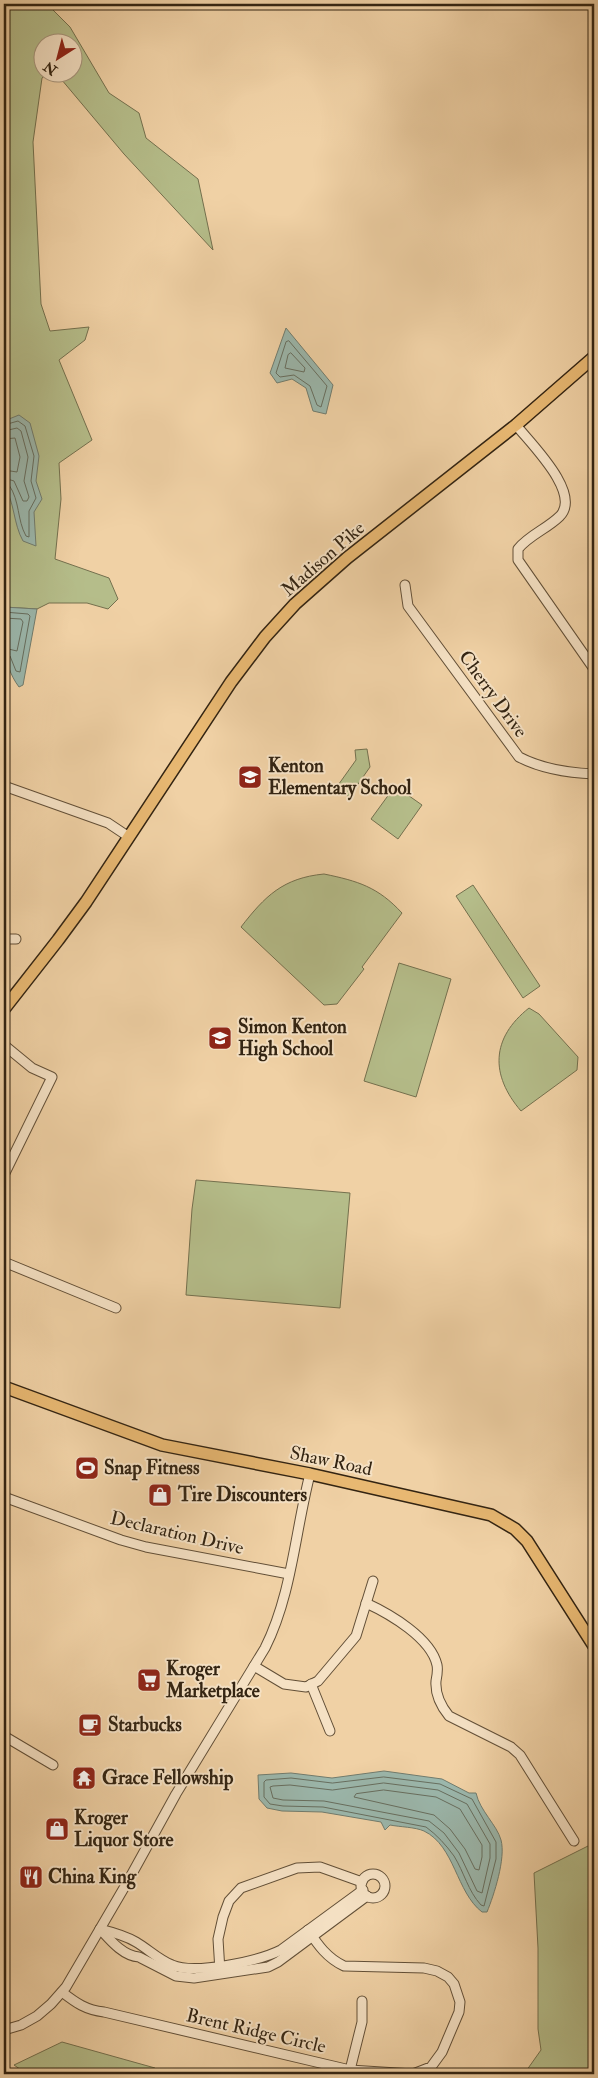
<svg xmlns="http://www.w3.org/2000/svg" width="598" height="2078" viewBox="0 0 598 2078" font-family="'IM FELL Double Pica',serif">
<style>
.green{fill:#b5bd8a;stroke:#74704e}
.water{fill:#9bb7ac;stroke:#717c6e}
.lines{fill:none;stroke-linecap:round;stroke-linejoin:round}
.shore{stroke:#676e5f;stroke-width:1}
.minor-casing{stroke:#624f37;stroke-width:11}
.major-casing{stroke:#332412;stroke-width:14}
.minor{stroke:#f5e1c4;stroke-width:9}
.major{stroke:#e8b872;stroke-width:11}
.labels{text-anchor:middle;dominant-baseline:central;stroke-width:4;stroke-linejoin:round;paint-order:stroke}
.street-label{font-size:19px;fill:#332412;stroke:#f5e1c4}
.poi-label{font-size:19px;font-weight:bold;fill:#332412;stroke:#f5e1c4;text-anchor:start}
</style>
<rect width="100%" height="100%" fill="#f0d1a5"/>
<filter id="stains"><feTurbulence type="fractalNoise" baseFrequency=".004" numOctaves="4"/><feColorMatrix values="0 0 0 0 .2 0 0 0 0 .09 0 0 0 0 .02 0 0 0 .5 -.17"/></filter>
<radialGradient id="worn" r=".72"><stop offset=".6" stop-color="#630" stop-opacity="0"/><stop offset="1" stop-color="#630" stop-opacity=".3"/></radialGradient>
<g class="green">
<path d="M4 4H47L70 27 109 93 139 113 146 138 198 179 213 250 124 154 56 73 72 72V42H42V72L48 73 42 78 33 142 41 304 50 331 89 327 85 340 59 360 92 440 59 463 61 499 55 559 109 578 118 599 108 609 87 603H49L37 609 4 607Z"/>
<path d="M367 749 370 767 349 797 336 788 356 760 355 750Z"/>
<path d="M395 786 422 805 398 839 371 819Z"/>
<path d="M324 874C358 881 378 887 402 913L362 967 364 969 337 1004 324 1005 241 927C265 896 283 878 324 874Z"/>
<path d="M473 885 540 986 523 998 456 896Z"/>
<path d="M399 963 451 979 416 1097 364 1081Z"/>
<path d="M529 1008 539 1014 578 1057 577 1070 521 1111C490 1075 491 1038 529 1008Z"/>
<path d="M196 1180 350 1193 340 1308 186 1295 192 1209Z"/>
<path d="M594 1843V2074H524L541 2050 538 2029V1948L534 1873Z"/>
<path d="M62 2042 155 2068 156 2074H27L14 2065Z"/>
</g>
<g class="water">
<path d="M286 328 333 385 326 414 313 411 306 388 292 379 277 383 270 373Z"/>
<path d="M19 415 30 423 39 456 36 481 42 499 34 512 36 546 23 541C13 523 15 503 4 485V421Z"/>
<path d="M4 607 37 609 23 685 19 687C1 663 4 635 4 607Z"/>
<path d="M384 1771 442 1779 469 1793H476C480 1811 497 1825 501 1840 506 1858 494 1895 487 1912H482C456 1892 455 1846 424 1831 415 1827 400 1827 390 1825L385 1830 381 1822 322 1812 282 1811 267 1808 259 1799 258 1775 291 1773 332 1778Z"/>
</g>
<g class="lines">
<g class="shore">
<path d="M289 341 327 386 321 407 317 405 310 386 294 375 280 377 276 373 286 342Z"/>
<path d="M291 353 305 368 304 372 285 368 288 355Z"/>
<path d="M4 425 18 421 25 426 34 456 31 481 36 498 29 511V537L26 536C17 520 20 501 9 485L4 484"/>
<path d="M4 431 17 428 21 431 28 457 24 481 29 497 27 501H23L14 481 4 478"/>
<path d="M4 439 15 438 20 457 17 472 4 470"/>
<path d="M4 612 28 614 30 616 20 672 16 671 10 656 4 654"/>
<path d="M4 618 21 619 23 622 17 651 4 648"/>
<path d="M384 1777 440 1784 472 1799 496 1842V1859L484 1906 481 1905C468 1891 464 1872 454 1856 446 1845 437 1835 426 1827L323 1807 283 1806 270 1804 264 1797V1782L266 1780 291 1778 332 1783Z"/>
<path d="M384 1783 438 1790 467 1804 490 1844V1858L482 1893 477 1891 459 1853 444 1833 429 1821 324 1801 283 1800 273 1798 270 1787 273 1786 290 1785 332 1790Z"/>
<path d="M384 1790 436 1797 460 1809 482 1845V1857L479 1870 475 1869 465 1849 450 1829 434 1815 354 1797 356 1794Z"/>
</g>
<g class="minor-casing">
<g id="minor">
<path d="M516 425C530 443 582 493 560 516 547 529 529 535 518 549V560L594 669"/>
<path d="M405 585 408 606 519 757C542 769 569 773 594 774"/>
<path d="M4 786 108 823 129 837"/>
<path d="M4 939H16"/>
<path d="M4 1045 32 1068 52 1077 4 1175"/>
<path d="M4 1262 116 1308"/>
<path d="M4 1497 121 1540 146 1547 289 1574"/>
<path d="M366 1603C390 1614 431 1638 437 1665 438 1670 437 1676 436 1681 435 1694 440 1705 449 1716L511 1747 520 1755 574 1841"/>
<path d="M254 1666 284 1684 306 1687 318 1681 356 1636 373 1581"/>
<path d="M311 1684 330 1731"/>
<path d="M4 1736 53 1765"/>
<circle cx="373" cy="1886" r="12"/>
<path d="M100 1929C110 1940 123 1956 139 1957L176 1976 194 1978 268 1967 278 1962 367 1896"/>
<path d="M100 1929C112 1932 126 1936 136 1942 148 1949 159 1960 172 1965 195 1975 259 1961 281 1950L363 1890"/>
<path d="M220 1971 218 1939 223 1917 229 1901 241 1888 297 1868 320 1867 362 1882"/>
<path d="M62 1992C76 2003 86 2010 104 2012L350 2070 413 2074 431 2067 442 2052 459 2012 460 2002 454 1984 448 1977 437 1971 424 1968 344 1966C327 1958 318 1945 308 1930"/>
<path d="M4 2030 21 2025 37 2016 51 2004 66 1987 128 1881 176 1794 265 1648C292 1594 295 1532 310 1474"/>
<path d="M350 2070 362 2022V2001"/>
</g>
</g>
<g class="major-casing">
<g id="major">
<path d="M4 1009 58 940 86 902 231 682 265 637 295 604 347 558 516 425 594 357"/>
<path d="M4 1387 162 1445 310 1474 491 1515 515 1529 527 1541 594 1646"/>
</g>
</g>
<use href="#minor" class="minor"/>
<use href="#major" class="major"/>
</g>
<defs>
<g id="school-square" transform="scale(1.25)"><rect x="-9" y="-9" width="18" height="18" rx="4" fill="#8f2418" stroke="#f5e1c4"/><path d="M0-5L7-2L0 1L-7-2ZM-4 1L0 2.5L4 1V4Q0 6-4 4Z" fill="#fff"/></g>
<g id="stadium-square" transform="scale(1.25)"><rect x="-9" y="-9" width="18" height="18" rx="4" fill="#8f2418" stroke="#f5e1c4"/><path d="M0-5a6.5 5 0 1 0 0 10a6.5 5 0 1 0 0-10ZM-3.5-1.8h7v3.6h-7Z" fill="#fff"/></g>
<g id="shop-square" transform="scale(1.25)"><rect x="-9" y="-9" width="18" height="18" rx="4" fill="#8f2418" stroke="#f5e1c4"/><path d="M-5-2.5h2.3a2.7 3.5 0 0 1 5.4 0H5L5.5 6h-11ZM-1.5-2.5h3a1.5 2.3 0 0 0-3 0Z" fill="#fff"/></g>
<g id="supermarket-square" transform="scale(1.25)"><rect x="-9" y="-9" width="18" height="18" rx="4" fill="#8f2418" stroke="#f5e1c4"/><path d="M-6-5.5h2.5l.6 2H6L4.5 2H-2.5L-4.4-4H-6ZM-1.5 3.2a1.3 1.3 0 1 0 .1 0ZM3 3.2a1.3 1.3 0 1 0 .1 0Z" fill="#fff"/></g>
<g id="cafe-square" transform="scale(1.25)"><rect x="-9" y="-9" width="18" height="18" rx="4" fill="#8f2418" stroke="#f5e1c4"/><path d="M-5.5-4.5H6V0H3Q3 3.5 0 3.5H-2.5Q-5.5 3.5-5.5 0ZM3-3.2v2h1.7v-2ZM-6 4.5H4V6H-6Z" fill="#fff"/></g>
<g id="temple-square" transform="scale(1.25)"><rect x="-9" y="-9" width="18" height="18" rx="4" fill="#8f2418" stroke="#f5e1c4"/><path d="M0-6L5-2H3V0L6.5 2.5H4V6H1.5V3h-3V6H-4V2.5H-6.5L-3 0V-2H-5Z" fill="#fff"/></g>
<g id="restaurant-square" transform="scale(1.25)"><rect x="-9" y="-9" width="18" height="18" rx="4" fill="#8f2418" stroke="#f5e1c4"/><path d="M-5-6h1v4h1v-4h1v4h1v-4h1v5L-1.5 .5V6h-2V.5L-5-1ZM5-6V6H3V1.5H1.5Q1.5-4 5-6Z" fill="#fff"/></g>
</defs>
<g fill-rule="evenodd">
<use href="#school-square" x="250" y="777"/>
<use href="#school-square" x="220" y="1038"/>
<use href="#stadium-square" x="87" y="1468"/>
<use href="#shop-square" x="160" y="1495"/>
<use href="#supermarket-square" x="149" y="1680"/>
<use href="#cafe-square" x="90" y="1725"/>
<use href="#temple-square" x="84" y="1778"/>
<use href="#shop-square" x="57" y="1829"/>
<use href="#restaurant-square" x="31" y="1877"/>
</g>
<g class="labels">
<g class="street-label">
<text transform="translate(323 559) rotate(-41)">Madison Pike</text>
<text transform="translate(493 694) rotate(54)">Cherry Drive</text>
<text transform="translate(331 1461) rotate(12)">Shaw Road</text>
<text transform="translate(177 1533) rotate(13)">Declaration Drive</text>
<text transform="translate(256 2031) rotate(13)">Brent Ridge Circle</text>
</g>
<g class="poi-label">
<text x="268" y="766">Kenton<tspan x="268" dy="22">Elementary School</tspan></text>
<text x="238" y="1027">Simon Kenton<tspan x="238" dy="22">High School</tspan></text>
<text x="104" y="1468">Snap Fitness</text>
<text x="178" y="1495">Tire Discounters</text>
<text x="166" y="1669">Kroger<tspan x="166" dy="22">Marketplace</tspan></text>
<text x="108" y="1725">Starbucks</text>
<text x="102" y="1778">Grace Fellowship</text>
<text x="74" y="1818">Kroger<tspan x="74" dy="22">Liquor Store</tspan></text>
<text x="48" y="1877">China King</text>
</g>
</g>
<rect width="598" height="2078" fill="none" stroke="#f0d1a5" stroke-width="20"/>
<rect x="5" y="5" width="588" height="2068" fill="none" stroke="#332412" stroke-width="2.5"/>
<rect x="10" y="10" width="578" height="2058" fill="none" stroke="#332412"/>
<g transform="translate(58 58) rotate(216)"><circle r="24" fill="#f5e1c4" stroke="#a7957d"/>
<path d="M0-4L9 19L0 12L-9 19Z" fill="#8f2418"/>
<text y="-8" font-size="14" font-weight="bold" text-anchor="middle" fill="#332412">N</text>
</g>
<rect width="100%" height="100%" filter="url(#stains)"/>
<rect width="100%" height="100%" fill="url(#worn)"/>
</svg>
